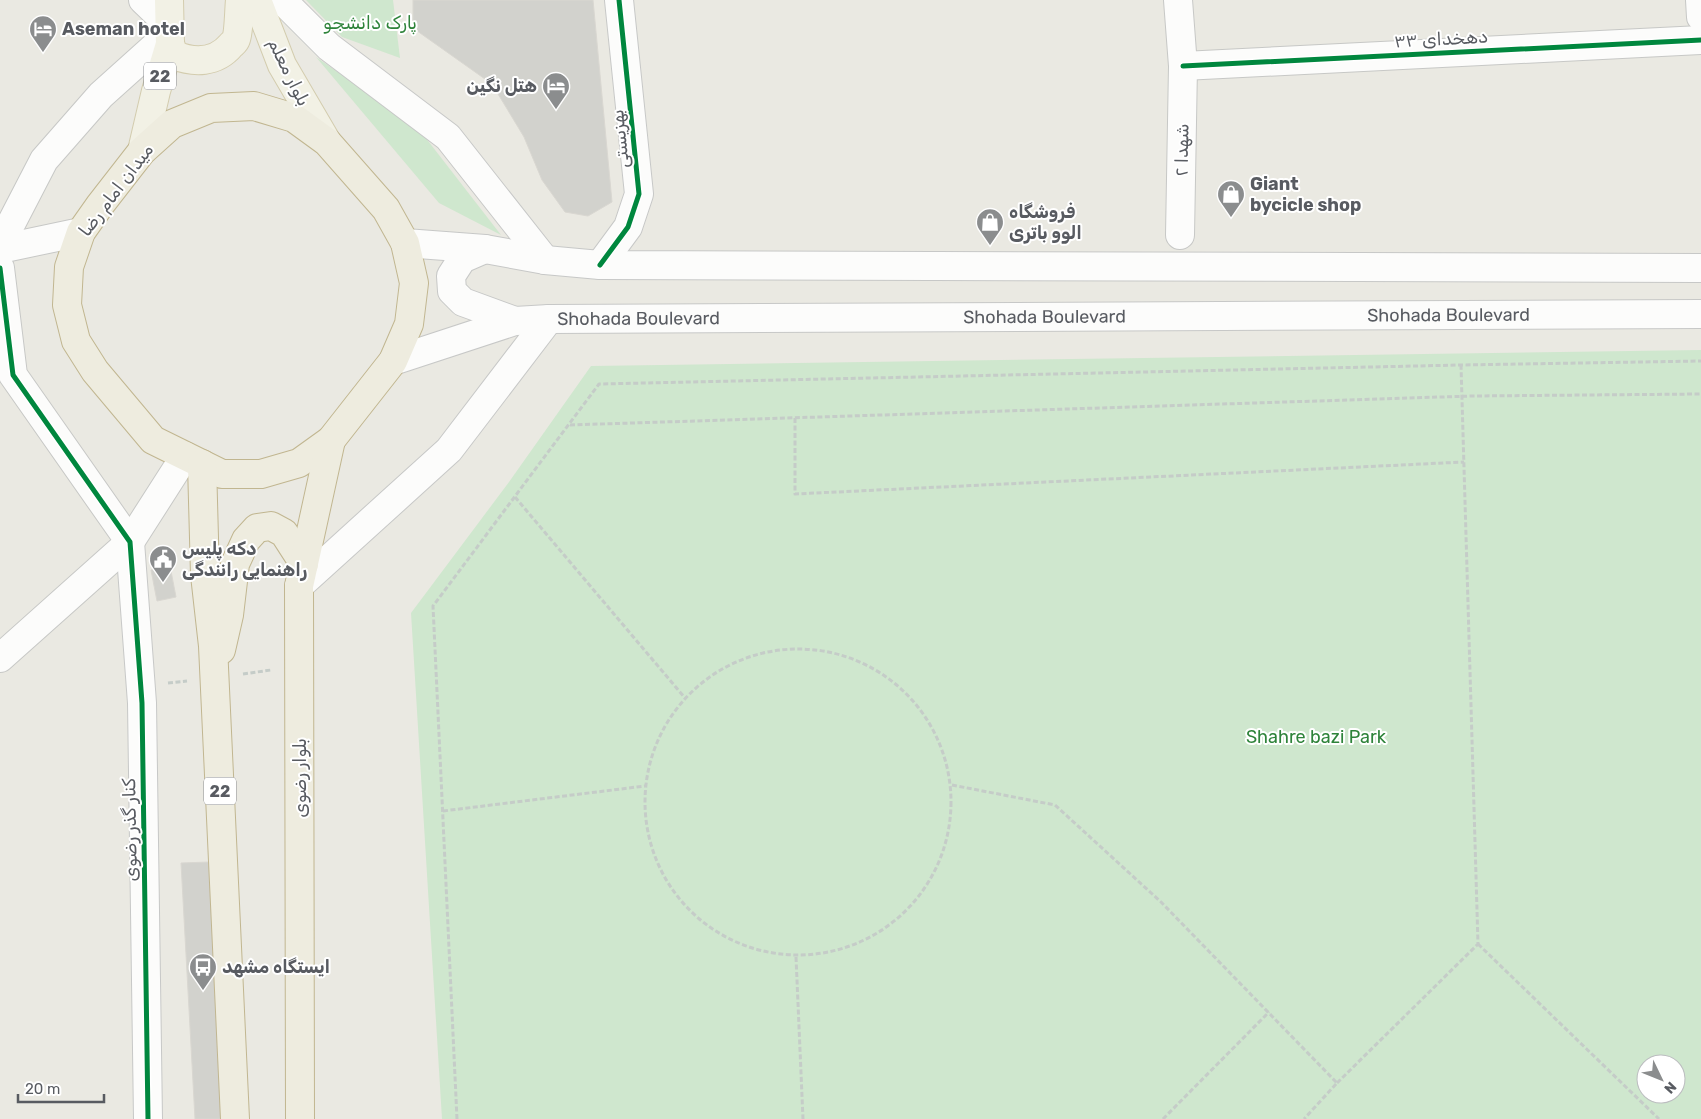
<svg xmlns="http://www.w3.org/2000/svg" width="1701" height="1119" viewBox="0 0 1701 1119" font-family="Rubik,Vazirmatn,sans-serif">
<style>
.green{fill:#cfe7ce;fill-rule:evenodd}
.building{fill:#d2d2cd;stroke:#d9d7d1}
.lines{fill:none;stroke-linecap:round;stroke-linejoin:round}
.street-casing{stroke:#c7c8c6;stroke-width:30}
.secondary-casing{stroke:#c7c8c7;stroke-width:30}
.primary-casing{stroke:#d3ccae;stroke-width:30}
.highway-casing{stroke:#c1b690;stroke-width:30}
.path{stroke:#c5ccc8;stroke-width:3;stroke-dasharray:5 2.5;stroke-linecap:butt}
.street{stroke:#fcfcfb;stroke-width:28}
.secondary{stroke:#fcfcfb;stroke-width:28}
.primary{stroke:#f2f1e5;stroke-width:28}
.highway{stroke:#eeecdf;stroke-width:28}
.cycleway-casing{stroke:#fff;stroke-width:8}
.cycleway{stroke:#00873e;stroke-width:5}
.labels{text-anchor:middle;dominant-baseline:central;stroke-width:4;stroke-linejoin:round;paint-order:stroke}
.shield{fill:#fff;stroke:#8a8c90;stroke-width:1}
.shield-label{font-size:16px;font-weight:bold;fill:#585b61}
.park-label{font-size:18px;fill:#2e833a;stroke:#fff}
.poi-label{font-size:18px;font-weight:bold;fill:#585b61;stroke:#fff;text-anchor:start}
.street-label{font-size:18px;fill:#585b61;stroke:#fff}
</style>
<rect width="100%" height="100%" fill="#eae9e2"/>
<g class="green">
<path d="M306 0H393L400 58 342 37Z"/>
<path d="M316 57 418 128 501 235 439 203Z"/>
<path d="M1701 350V1119H442L411 613 509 482 591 366ZM1646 1064H1676V1094H1646Z"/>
</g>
<g class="building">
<path d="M413 0H593L612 202 588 216 565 212 542 180 524 137 492 84 413 28Z"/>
<path d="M170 566 176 597 157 601 151 570Z"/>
<path d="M210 862 224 1119H195L181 863Z"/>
</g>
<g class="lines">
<g class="street-casing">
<g id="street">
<path d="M143 0 170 26"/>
<path d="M1178 0 1183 66 1180 235"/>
<path d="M1700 0 1701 17"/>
<path d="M1183 66 1701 40"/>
<path d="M0 245 44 160 101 95 170 33"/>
<path d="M0 249 81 232"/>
<path d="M0 268 13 375 130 542"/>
<path d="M0 658 130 542 185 456"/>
</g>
</g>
<g class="secondary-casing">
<g id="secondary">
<path d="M282 0 329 47 448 137 545 260"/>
<path d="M405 243 485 249 545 260 600 265 1701 268"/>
<path d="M485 249 462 259 451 276 452 291 463 302 515 321"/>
<path d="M600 265 628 227 639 194 619 0"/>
<path id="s1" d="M393 361 515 321 549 319 1701 314"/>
<path d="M130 542 142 703 148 1119"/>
<path d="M299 586 449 450 549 319"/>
</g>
</g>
<g class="primary-casing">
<g id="primary">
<path d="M257 0 282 65 327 142"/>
<path d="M170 44 174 55C194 63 216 63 231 45 233 43 235 42 236 39 239 32 239 9 240 0"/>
<path d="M142 151 156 91 170 44 169 0"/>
</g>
</g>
<g class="highway-casing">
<g id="highway">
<path d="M254 106 294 118 327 142 386 209 405 243 414 283 409 324 393 361 331 440 299 463 261 474H222L153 440 95 371 76 341 67 305 69 267 81 232 100 205 142 151 172 124 211 108Z"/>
<path d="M202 464 205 575 213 646 235 1119"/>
<path d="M221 650 229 615 235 564 246 540 257 528 271 526 284 533 304 564"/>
<path d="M300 1119 299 586 331 440"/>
</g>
</g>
<g class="path">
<path d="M795 418V494L1464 462"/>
<path d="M570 425 1472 396 1701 394"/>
<path d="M515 497 685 698"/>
<circle cx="798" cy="802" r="153"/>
<path d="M243 674 271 670"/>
<path d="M168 683 187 681"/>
<path d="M952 785 1055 805 1161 902 1337 1083 1304 1119"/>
<path d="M443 811 645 786"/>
<path d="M1478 944 1659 1119"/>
<path d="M796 957 803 1119"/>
<path d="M1337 1083 1478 944 1461 365"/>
<path d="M457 1119 433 606 599 384 1461 365 1701 361"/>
<path d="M1163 1119 1269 1012"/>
</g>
<use href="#street" class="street"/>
<use href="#secondary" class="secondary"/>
<use href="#primary" class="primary"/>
<use href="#highway" class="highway"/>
<g class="cycleway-casing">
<g id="cycleway">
<path d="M1183 66 1701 40"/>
<path d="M600 265 628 227 639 194 619 0"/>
<path d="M0 268 13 375 130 542 142 703 148 1119"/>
</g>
</g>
<use href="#cycleway" class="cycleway"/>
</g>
<defs>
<g id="hotel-pin" transform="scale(1.4375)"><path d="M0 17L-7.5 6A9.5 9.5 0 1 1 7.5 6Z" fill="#8b8d8e" stroke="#fff"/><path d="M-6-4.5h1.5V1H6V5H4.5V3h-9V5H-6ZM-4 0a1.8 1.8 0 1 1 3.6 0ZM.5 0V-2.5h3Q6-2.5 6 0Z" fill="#fff"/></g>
<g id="shop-pin" transform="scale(1.4375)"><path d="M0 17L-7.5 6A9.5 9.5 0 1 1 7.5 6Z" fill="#8b8d8e" stroke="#fff"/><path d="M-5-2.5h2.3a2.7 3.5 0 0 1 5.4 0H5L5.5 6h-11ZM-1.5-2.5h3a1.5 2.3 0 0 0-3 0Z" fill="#fff"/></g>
<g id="civic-pin" transform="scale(1.4375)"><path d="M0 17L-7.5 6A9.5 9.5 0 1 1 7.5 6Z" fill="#8b8d8e" stroke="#fff"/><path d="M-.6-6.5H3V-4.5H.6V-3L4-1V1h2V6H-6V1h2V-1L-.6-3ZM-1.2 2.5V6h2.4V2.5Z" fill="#fff"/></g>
<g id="bus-pin" transform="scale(1.4375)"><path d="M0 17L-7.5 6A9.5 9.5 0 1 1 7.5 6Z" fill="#8b8d8e" stroke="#fff"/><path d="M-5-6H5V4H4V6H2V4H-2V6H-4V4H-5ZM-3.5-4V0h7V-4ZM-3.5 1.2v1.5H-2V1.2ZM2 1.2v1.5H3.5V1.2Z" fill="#fff"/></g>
</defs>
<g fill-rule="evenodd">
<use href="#hotel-pin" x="43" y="29"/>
<use href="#hotel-pin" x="556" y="86"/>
<use href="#shop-pin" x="1231" y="194"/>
<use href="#shop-pin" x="990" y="222"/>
<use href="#civic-pin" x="163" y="559"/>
<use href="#bus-pin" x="203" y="967"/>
</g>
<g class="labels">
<g class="shield">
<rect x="144" y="62.5" width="32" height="27" rx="4"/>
<rect x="204" y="777.5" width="32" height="27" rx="4"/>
</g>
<g class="shield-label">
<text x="160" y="76">22</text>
<text x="220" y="791">22</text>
</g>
<g class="park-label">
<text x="370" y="23">پارک دانشجو</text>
<text x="1316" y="737">Shahre bazi Park</text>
</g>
<g class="poi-label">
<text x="62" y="29">Aseman hotel</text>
<text x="537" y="86" text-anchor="end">هتل نگین</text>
<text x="1250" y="184">Giant<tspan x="1250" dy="21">bycicle shop</tspan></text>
<text x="1009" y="212">فروشگاه<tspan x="1009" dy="21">الوو باتری</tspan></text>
<text x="182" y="549">دکه پلیس<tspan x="182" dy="21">راهنمایی رانندگی</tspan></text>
<text x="222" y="967">ایستگاه مشهد</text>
</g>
<g class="street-label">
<text transform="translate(1441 39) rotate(-3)">دهخدای ۳۳</text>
<text transform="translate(289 72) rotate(64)">بلوار معلم</text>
<text transform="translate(620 139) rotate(-96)">بهزیستی</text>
<text transform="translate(1182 150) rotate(-89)">شهدا ۲</text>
<text transform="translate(116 190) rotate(-53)">میدان امام رضا</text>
<text stroke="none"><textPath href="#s1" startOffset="1062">Shohada Boulevard</textPath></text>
<text stroke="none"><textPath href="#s1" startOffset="658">Shohada Boulevard</textPath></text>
<text stroke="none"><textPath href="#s1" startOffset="252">Shohada Boulevard</textPath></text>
<text transform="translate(300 778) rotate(-90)">بلوار رضوی</text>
<text transform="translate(130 830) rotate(-91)">کنار گذر رضوی</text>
</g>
</g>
<g transform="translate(1661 1079) rotate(133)"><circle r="24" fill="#ffffff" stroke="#bcbdc0"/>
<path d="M0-4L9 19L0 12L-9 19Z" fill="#8b8d8e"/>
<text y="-8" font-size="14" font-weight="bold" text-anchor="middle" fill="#585b61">N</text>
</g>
<path d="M18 1094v8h86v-8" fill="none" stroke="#585b61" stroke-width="2.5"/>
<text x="25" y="1094" font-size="15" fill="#585b61" stroke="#ffffff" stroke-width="4" paint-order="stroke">20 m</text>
</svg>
